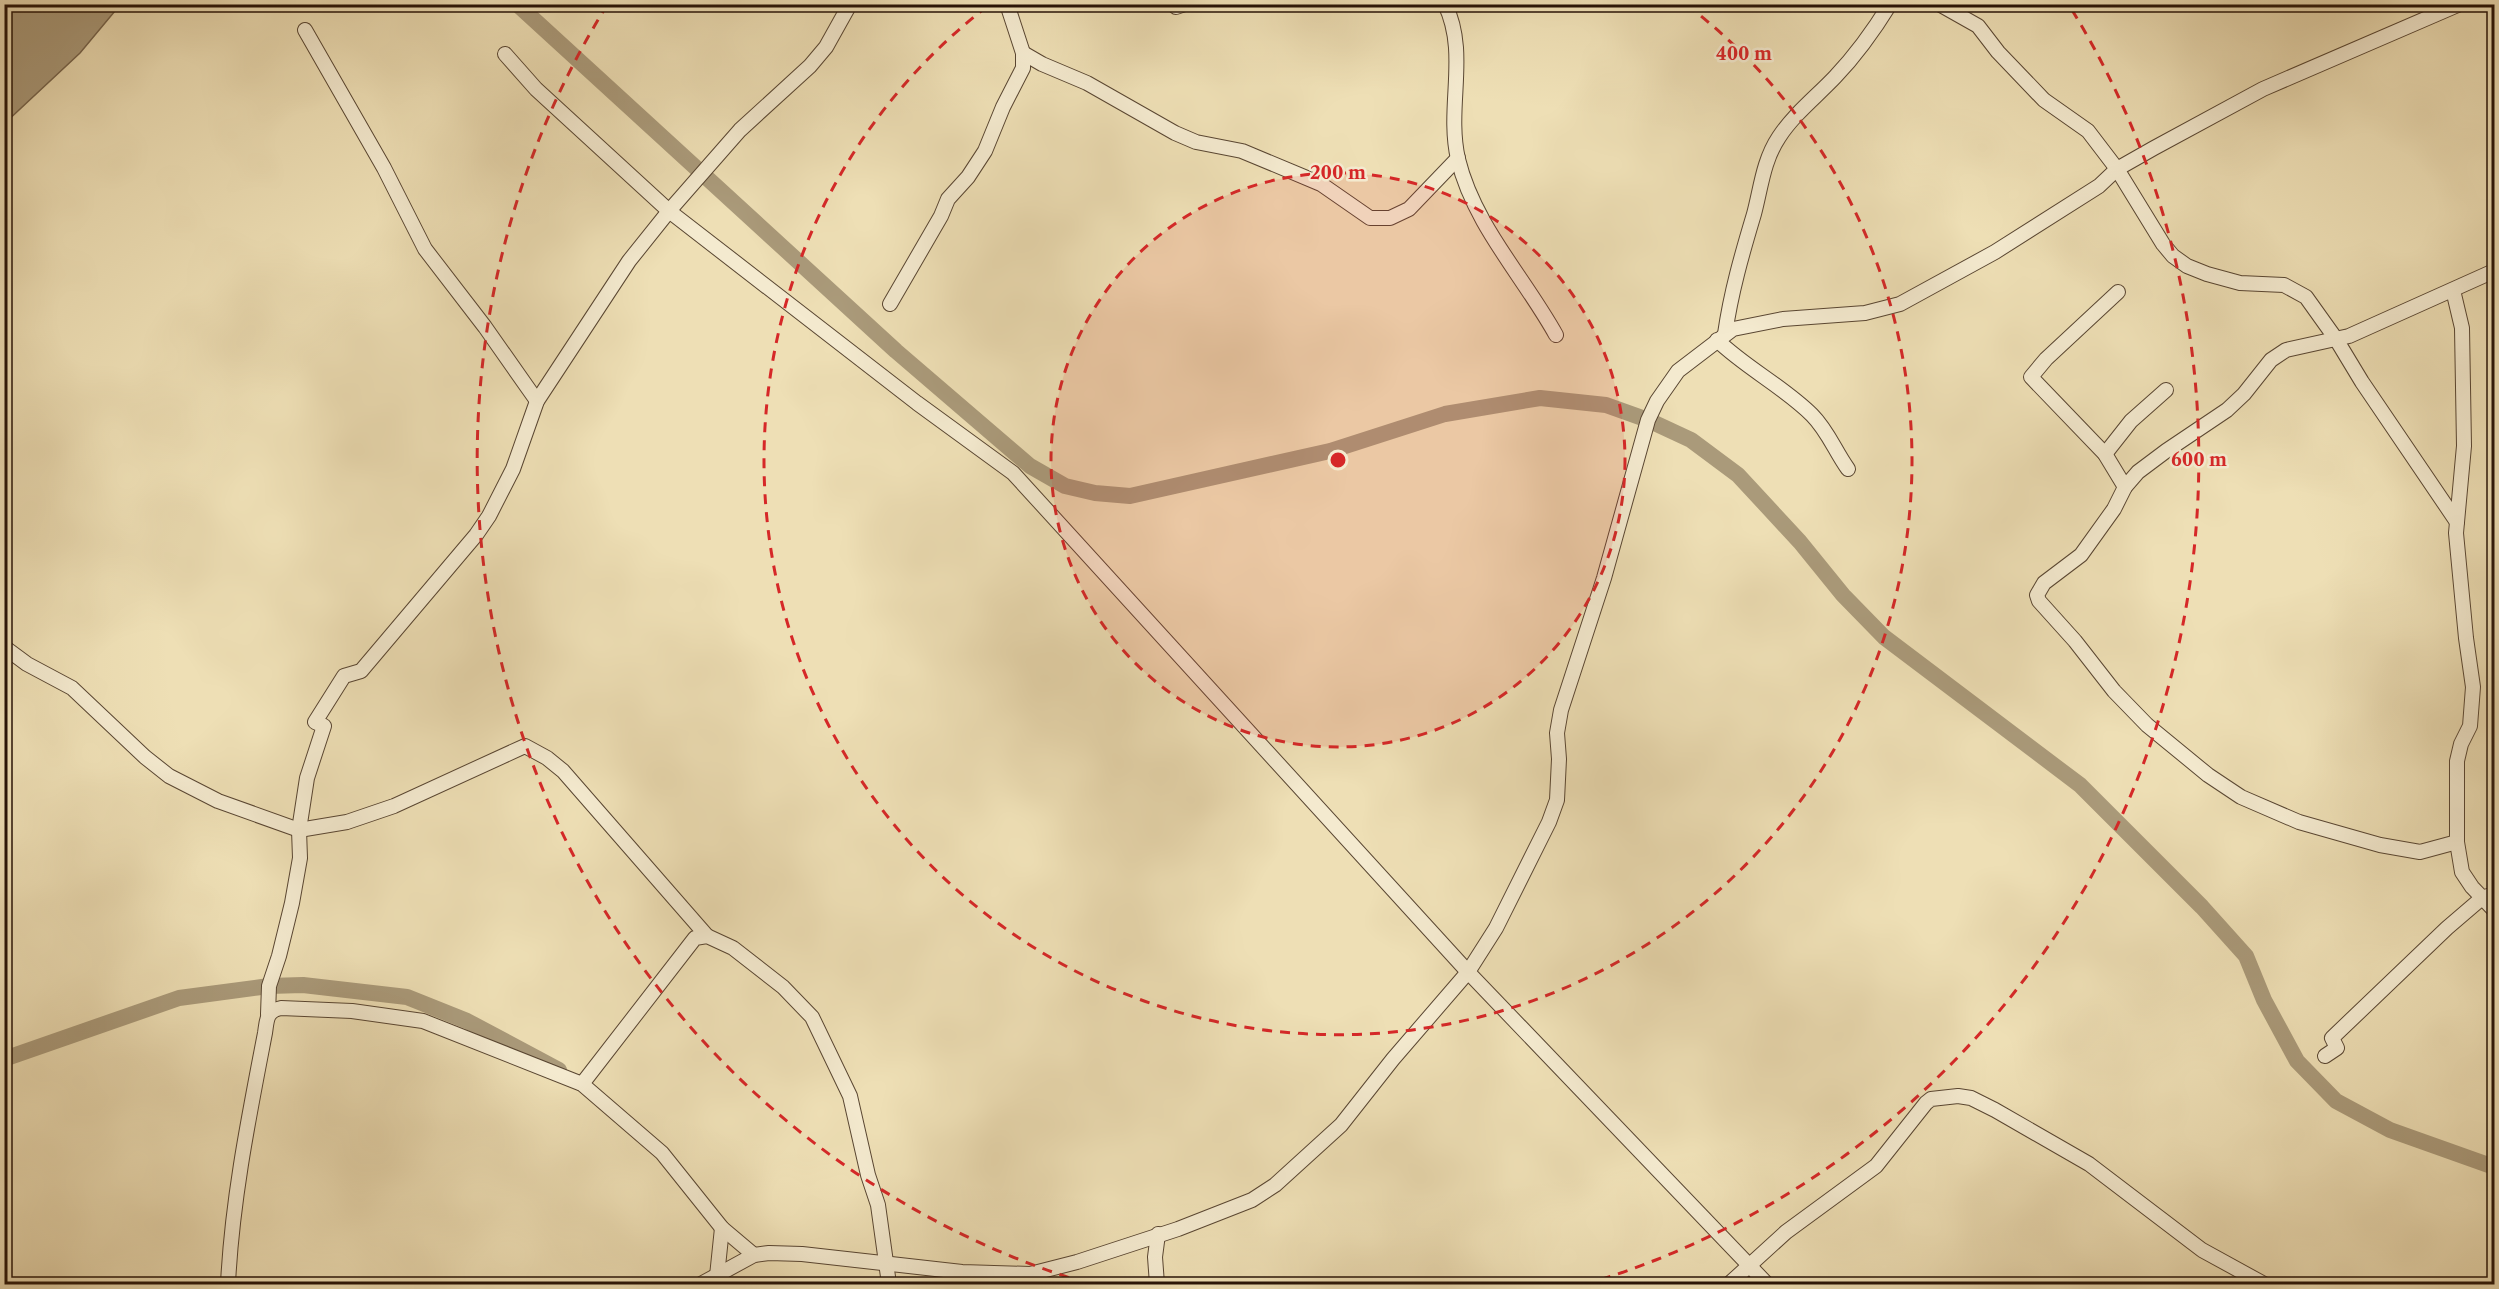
<svg xmlns="http://www.w3.org/2000/svg" width="2499" height="1289" viewBox="0 0 2499 1289" font-family="'Libre Caslon Text',serif">
<style>
.water{fill:#aa9a7a;stroke:#76644c;stroke-width:1.5}
.lines{fill:none;stroke-linecap:round;stroke-linejoin:round}
.river{stroke:#aa9a7a;stroke-width:16}
.minor-casing{stroke:#594632;stroke-width:16}
.minor{stroke:#f4eacf;stroke-width:14}
.ring{fill:none;stroke:#d62828;stroke-width:3;stroke-dasharray:10 8}
.centre{fill:#d62828;stroke:#f4eacf;stroke-width:3}
.ring-label{font-size:18px;text-anchor:middle;font-weight:bold;fill:#d62828;stroke:#f4eacf;stroke-width:5;stroke-linejoin:round;paint-order:stroke}
</style>
<rect width="100%" height="100%" fill="#eedfb5"/>
<filter id="stains"><feTurbulence type="fractalNoise" baseFrequency=".00333" numOctaves="4"/><feColorMatrix values="0 0 0 0 .2 0 0 0 0 .09 0 0 0 0 .02 0 0 0 .5 -.17"/></filter>
<radialGradient id="worn" r=".72"><stop offset=".6" stop-color="#630" stop-opacity="0"/><stop offset="1" stop-color="#630" stop-opacity=".3"/></radialGradient>
<path class="water" d="M5 4 120 5 80 53 5 123Z"/>
<g class="lines">
<g class="river">
<path d="M517 4 896 351 1030 466 1065 486 1095 493 1130 496 1330 451 1445 414 1540 398 1606 405 1648 420 1691 440 1738 475 1800 542 1843 595 1884 637 2080 785 2202 907 2246 956 2264 1000 2297 1061 2336 1101 2390 1130 2494 1167"/>
<path d="M4 1059 179 998 269 986 303 985 407 997 467 1021 559 1070"/>
</g>
<g class="minor-casing">
<g id="minor">
<path d="M1173 4 1176 7 1185 4"/>
<path d="M1445 4C1469 54 1446 106 1458 159 1474 225 1524 277 1556 335"/>
<path d="M1939 4 1978 26 1998 52 2044 100 2088 131 2117 169 2163 244 2173 256 2187 266 2207 274 2240 283 2284 285 2306 297 2336 339 2362 382 2457 522"/>
<path d="M305 30 384 168 425 249 485 327 537 401"/>
<path d="M1023 53 1042 64 1087 83 1175 133 1196 142 1242 151 1321 184 1370 218H1390L1409 209 1458 158"/>
<path d="M505 54 536 89 669 211 917 403 1013 473 1468 972 1767 1284"/>
<path d="M2453 290 2462 328 2464 446 2456 533 2466 638 2473 687 2470 726 2461 744 2457 761V842L2462 872 2472 887 2494 910"/>
<path d="M2118 292 2046 359 2031 377 2105 454 2125 487"/>
<path d="M890 304 941 216 948 199 968 177 985 151 1003 107 1023 68V53L1007 4"/>
<path d="M1725 334C1731 292 1742 254 1754 214 1761 188 1763 161 1779 137 1794 114 1816 97 1835 77 1856 55 1874 30 1890 4"/>
<path d="M1717 340C1746 368 1784 387 1812 415 1828 431 1835 451 1848 469"/>
<path d="M2105 454 2131 421 2166 390"/>
<path d="M4 647 27 664 72 688 145 757 169 776 218 801 299 830 347 822 394 806 525 746 547 758 563 771 707 936"/>
<path d="M2457 842 2420 852 2380 845 2299 822 2241 797 2208 775 2147 725 2114 691 2075 641 2039 601 2037 595 2044 583 2081 555 2114 509 2125 487 2138 472 2166 451 2227 410 2244 394 2271 360 2286 350 2349 336 2494 271"/>
<path d="M268 1014 269 986 279 956 292 903 300 858 299 830 307 778 324 726 315 722 344 676 361 671 476 535 489 516 513 469 537 401 629 261 669 211 740 130 810 66 826 47 850 4"/>
<path d="M2325 1056 2337 1048 2332 1038 2447 928 2482 898 2494 894"/>
<path d="M582 1084 695 938 707 936 733 948 783 987 812 1017 850 1096 868 1175 878 1205 889 1284"/>
<path d="M720 1283 717 1276 722 1228"/>
<path d="M228 1284C232 1200 249 1116 265 1033 267 1020 266 1011 281 1008L352 1011 423 1021 582 1084 662 1153 722 1228 754 1255"/>
<path d="M701 1284 754 1255 769 1253 802 1254 962 1272 1030 1274 1077 1262 1178 1229 1252 1200 1275 1185 1341 1125 1393 1059 1468 972 1496 928 1549 822 1557 800 1559 759 1557 733 1561 710 1604 578 1648 420 1657 401 1678 371 1733 329 1783 319 1865 313 1900 304 1995 252 2099 186 2117 169 2154 148 2263 89 2460 4"/>
<path d="M1157 1284 1155 1257 1158 1234"/>
<path d="M1729 1284 1786 1232 1876 1166 1926 1103 1931 1099 1958 1096 1971 1098 1995 1110 2089 1164 2202 1250 2264 1284"/>
</g>
</g>
<use href="#minor" class="minor"/>
</g>
<circle cx="1338" cy="460" r="287" fill="#d62828" fill-opacity=".12"/>
<g class="ring">
<circle cx="1338" cy="460" r="287"/>
<path d="M1687 5A574 574 0 1 1 989 5"/>
<path d="M1086 1283A861 861 0 0 1 604 10M2072 10A861 861 0 0 1 1590 1283"/>
</g>
<circle cx="1338" cy="460" r="9" class="centre"/>
<g class="ring-label">
<text x="1744" y="60">400 m</text>
<text x="1338" y="179">200 m</text>
<text x="2199" y="466">600 m</text>
</g>
<rect width="2499" height="1289" fill="none" stroke="#eedfb5" stroke-width="24"/>
<rect x="6" y="6" width="2487" height="1277" fill="none" stroke="#271307" stroke-width="3"/>
<rect x="12" y="12" width="2475" height="1265" fill="none" stroke="#271307" stroke-width="1.5"/>
<rect width="100%" height="100%" filter="url(#stains)"/>
<rect width="100%" height="100%" fill="url(#worn)"/>
</svg>
